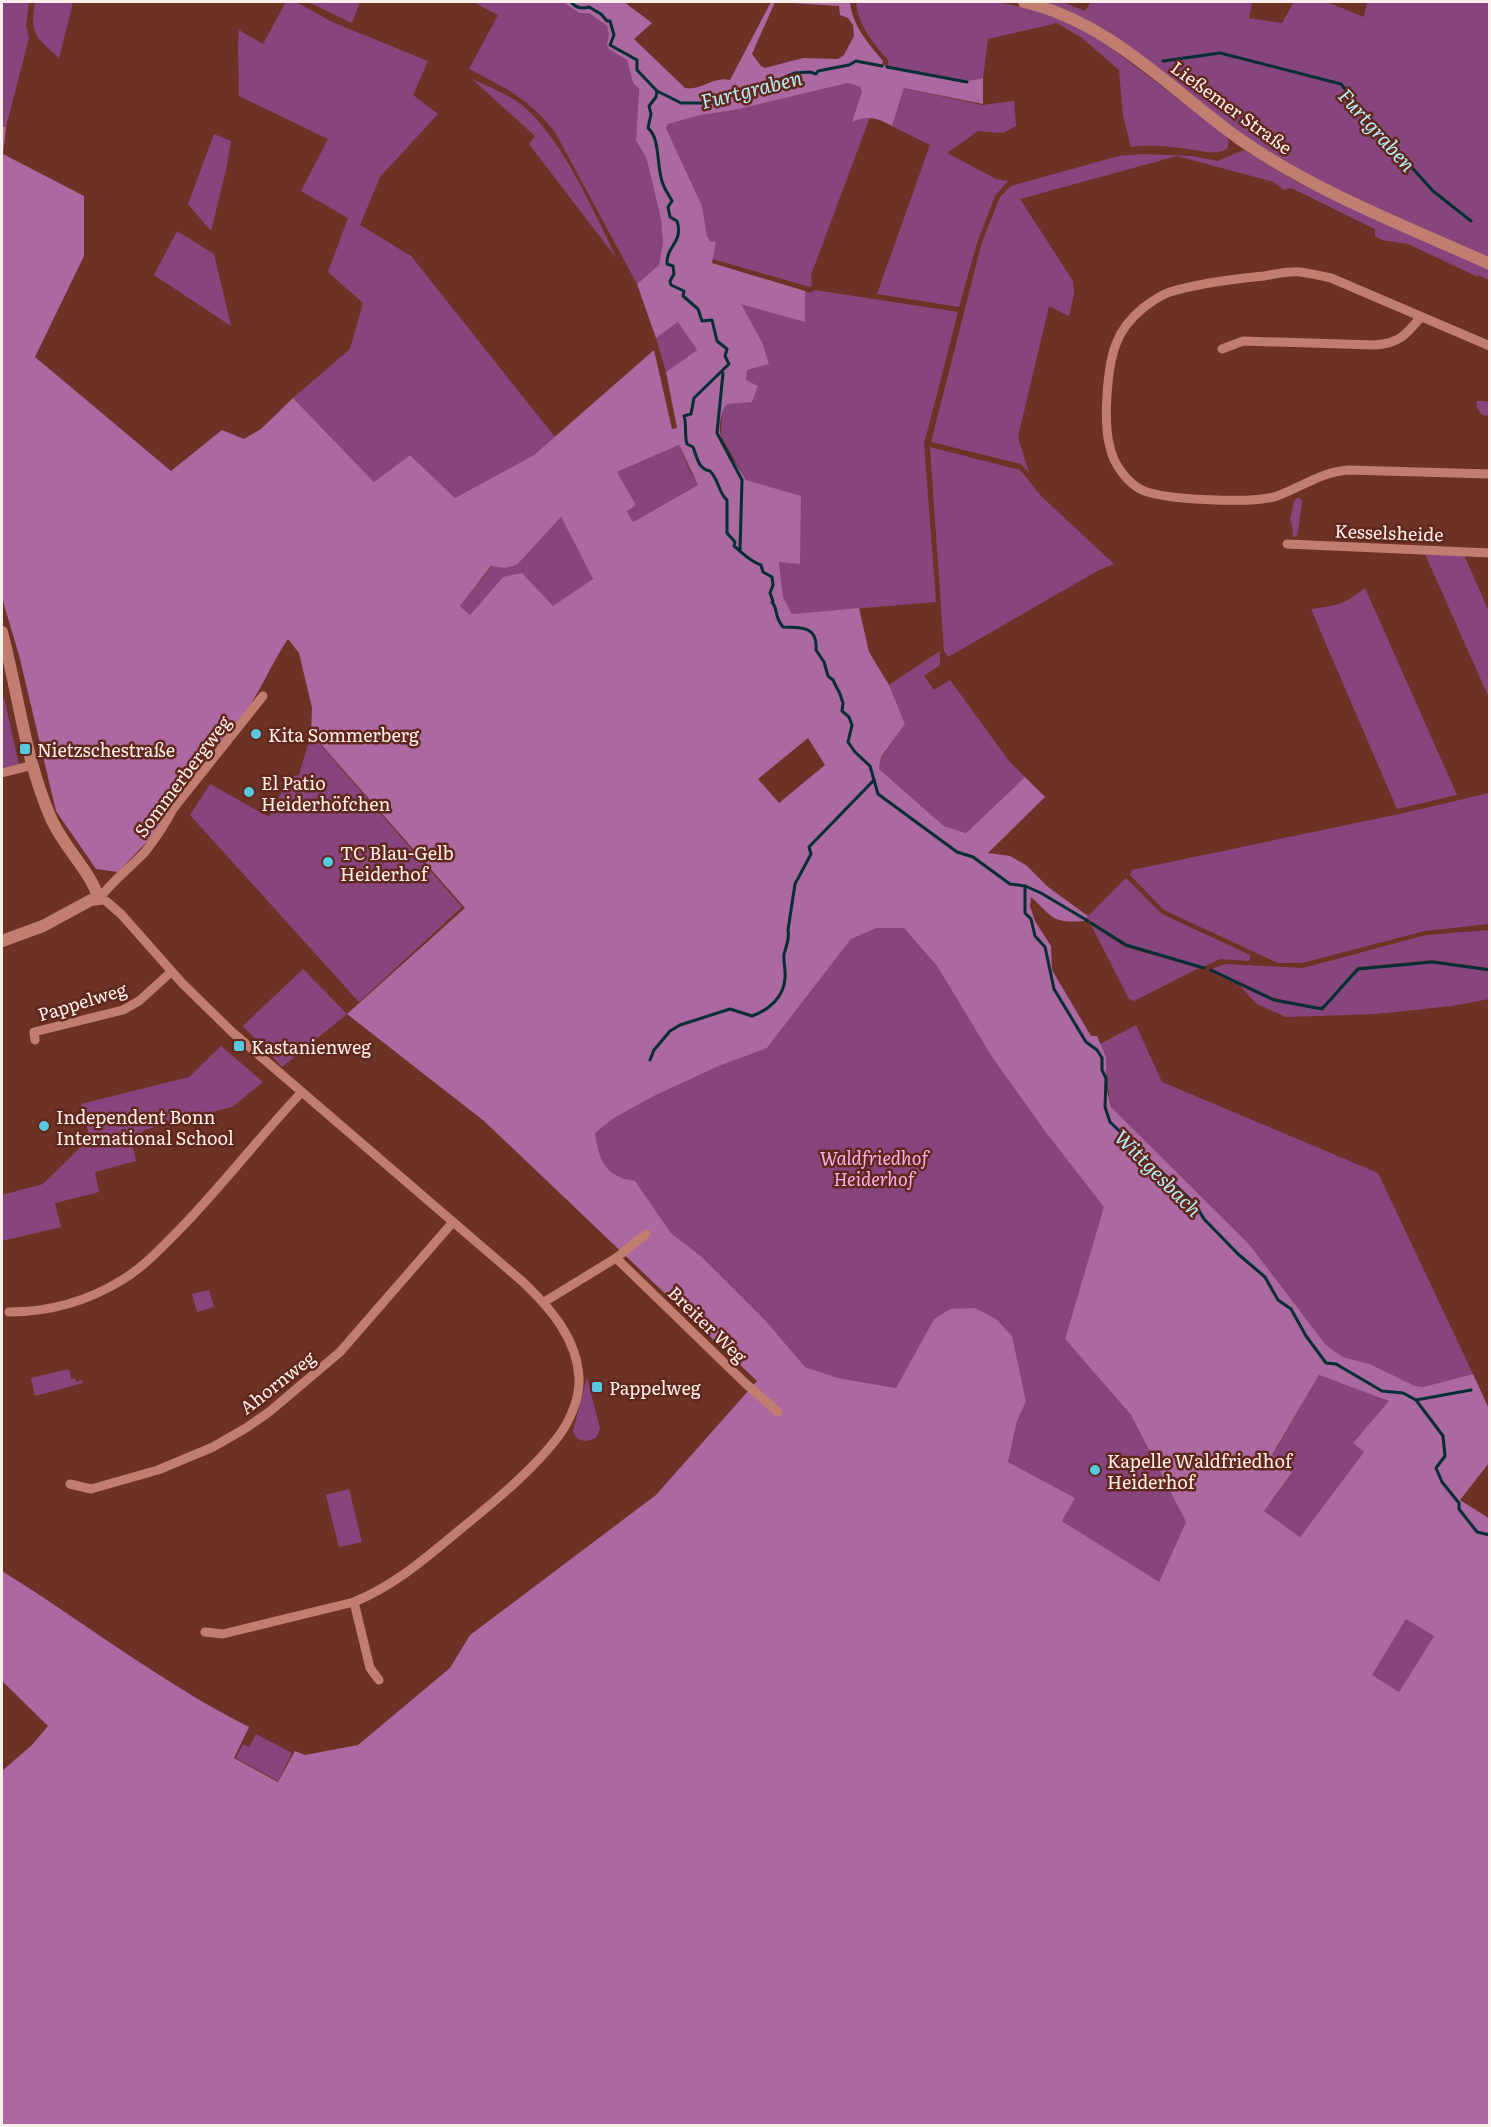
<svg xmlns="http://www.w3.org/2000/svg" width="1491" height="2127" viewBox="0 0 1491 2127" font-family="Literata,serif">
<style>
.green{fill:#86467d}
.forest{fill:#ab68a1;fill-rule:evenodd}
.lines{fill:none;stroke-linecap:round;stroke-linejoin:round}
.stream{stroke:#042e36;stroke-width:3}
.minor{stroke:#c17e70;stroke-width:9}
.tertiary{stroke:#c17e70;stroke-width:12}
.poi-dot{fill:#56c9e0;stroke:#61271c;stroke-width:2}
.labels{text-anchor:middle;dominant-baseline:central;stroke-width:5;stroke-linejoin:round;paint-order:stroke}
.street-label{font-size:18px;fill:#feefeb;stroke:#61271c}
.poi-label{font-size:18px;fill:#feefeb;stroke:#61271c;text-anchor:start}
.park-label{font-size:18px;font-style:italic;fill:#fab0ed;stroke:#61271c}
.water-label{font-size:20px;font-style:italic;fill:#b5ecf8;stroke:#61271c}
</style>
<rect width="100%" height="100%" fill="#6d3226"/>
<g class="green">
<path d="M2 2H29L26 26 29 38 6 127 2 126Z"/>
<path d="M35 2H73L59 58C35 36 30 36 35 2Z"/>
<path d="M286 2H296L332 22 428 61 413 95 438 114 380 177 360 225 411 256 555 437 534 455 455 498 410 455 374 482 293 398 350 349 363 303 328 272 348 218 301 191 328 139 239 96 238 43 239 30 263 44Z"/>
<path d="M308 2H360L352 23Z"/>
<path d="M473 2H563L579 13H589L607 26 610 34 607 44 627 60 633 83 639 89 636 141 646 157 661 219 663 243 659 265 637 284 555 132C528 98 507 89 469 69L498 15Z"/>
<path d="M856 2 1002 3 1037 10 1088 32 1110 47 1226 135 1229 142 1227 149C1215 155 1207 152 1194 150 1177 147 1147 144 1131 147L1123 115 1119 70 1082 38 1057 23 988 39 983 78 967 81 888 66V60C873 43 858 25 856 2Z"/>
<path d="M1044 2H1062L1085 11 1091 2H1252L1249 18 1282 23 1294 2H1327L1364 17 1367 2H1489V259C1402 220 1314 184 1235 130 1172 86 1118 25 1044 2Z"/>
<path d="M472 79C485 85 500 91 513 99 556 124 595 214 617 259L529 144 535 136Z"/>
<path d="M848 83 860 87 862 91 852 121 864 116 870 117 811 275 812 285 810 287 712 259 716 241 711 242 707 237 702 206 666 128 668 124 701 115 735 110Z"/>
<path d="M904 88 982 105 1014 101 1016 126 1003 133 978 131 947 153 996 179 1008 181 995 196 977 243 959 307 877 294 930 145 892 126Z"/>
<path d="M214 134 231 141 226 170 211 231 188 204Z"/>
<path d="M1244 150 1297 182 1489 270V280L1478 275V277L1408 244 1382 240 1375 236V229L1291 188 1284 190 1274 182 1177 156 1020 199 1073 281 1074 294 1069 316 1049 306 1018 437 1029 473 1021 464 931 442 982 242 1000 197 1011 186 1119 156 1143 154 1192 156 1217 161Z"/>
<path d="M177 231 214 254 231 326 154 275Z"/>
<path d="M815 290 958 312 924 444 936 602 792 614 783 597 779 561 799 564 746 480 721 436 722 412 724 406 746 380 747 370 762 342 740 303 805 321V291L810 293Z"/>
<path d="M678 321 697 350 666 372 656 338Z"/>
<path d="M1477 401H1486L1489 403V416L1482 415 1476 406Z"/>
<path d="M679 445 689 469 698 485 633 522 627 510 636 505 617 472Z"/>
<path d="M930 447 1020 470 1042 497 1114 564 1099 570 948 657 944 651Z"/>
<path d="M1297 498H1300L1302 502 1298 532 1296 537 1293 536 1292 524 1290 520 1294 501Z"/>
<path d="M561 517 593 579 553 607 503 577 470 615 460 606 492 566 505 568 517 565Z"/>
<path d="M1425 554 1464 555 1489 612V698Z"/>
<path d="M1365 588 1457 795 1397 809 1311 609C1335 606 1346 604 1365 588Z"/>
<path d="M940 651V665L924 676 934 690 950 680 1009 761 1025 777 966 833 944 826 879 769 881 758 905 724 889 685Z"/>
<path d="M4 697 19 765 2 769V699Z"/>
<path d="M311 734 462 907 359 1002 190 815 210 784 269 817 289 778 299 775Z"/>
<path d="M1489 793V924L1425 931 1302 963H1278L1164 910 1130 875 1132 870 1404 813Z"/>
<path d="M1126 878 1162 914 1250 955V959L1249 961 1220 959 1203 967 1127 944 1086 918Z"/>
<path d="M1091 925 1125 947 1199 968 1134 1001 1129 999Z"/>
<path d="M904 927 937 966 992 1057 1044 1130 1105 1207 1065 1339 1131 1415 1186 1522 1159 1583 1062 1521 1074 1498 1008 1462 1017 1421 1026 1402 950 1309 934 1319 896 1388 838 1378 805 1367 766 1321 702 1257 671 1233 635 1182C606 1177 599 1161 594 1133L614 1118 654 1096 719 1066 767 1048 851 939 877 928Z"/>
<path d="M1489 930V968L1432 960 1357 967 1324 1005 1319 1007 1274 998 1211 969 1226 964 1303 968 1426 935Z"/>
<path d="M1432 963 1489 971V999L1452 1006 1375 1014 1286 1017 1257 1004 1240 986 1273 1001 1322 1010 1359 970Z"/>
<path d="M303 969 347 1014 282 1067 243 1026Z"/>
<path d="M1136 1025 1162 1082 1378 1173 1473 1374 1423 1387 1415 1386 1370 1364 1343 1357 1326 1345 1249 1244 1111 1107C1106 1085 1109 1064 1100 1044Z"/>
<path d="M221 1046 263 1082 232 1107 144 1130 132 1144 136 1161 95 1172 99 1192 55 1203 61 1227 2 1241V1195L43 1184 90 1138 81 1104 189 1077Z"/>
<path d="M209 1290 214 1307 197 1312 192 1294Z"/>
<path d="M69 1369 71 1379 75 1378 76 1382 82 1380 83 1383 35 1396 31 1378Z"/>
<path d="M1319 1375 1390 1401 1353 1443 1364 1452 1300 1537 1264 1511 1292 1474 1272 1456Z"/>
<path d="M587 1377 600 1429 596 1438C586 1442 577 1443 573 1431Z"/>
<path d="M349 1489 362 1542 339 1547 326 1495Z"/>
<path d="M1406 1618 1434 1636 1399 1692 1371 1675Z"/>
<path d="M256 1734 292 1753 278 1781 236 1758 243 1744 249 1747Z"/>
</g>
<path class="forest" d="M563 2H624L652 23 634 39 685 88C701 91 714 76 730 80L771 2H850C852 25 868 43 883 61L882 65 967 81 983 78V104L904 88 892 126C877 118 868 115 852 122L862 91 860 87 848 83 735 110 701 115 668 124 666 128 702 206 707 236 711 242 716 241 712 263 805 291V322L741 304 762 342 769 364 747 370 746 380 758 386 752 402 727 404C721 410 718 428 721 437 725 450 739 468 746 480L801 496 800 564 779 562 783 597 792 614 859 608 869 652 889 685 905 724 881 757 879 769 944 826 966 833 1025 777 1045 797 988 853 1010 856 1026 865 1048 887 1088 916 1084 921C1052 924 1052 916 1031 897L1030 906 1035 921 1051 946 1052 970 1091 1036H1097L1106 1057 1107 1091 1111 1107 1249 1244 1326 1345 1343 1357 1370 1364 1415 1386 1423 1387 1473 1374 1489 1409V1463L1460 1500 1490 1519 1489 2125H2V1771L32 1745 48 1726 2 1681V1571C84 1622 162 1683 249 1727L234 1758 278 1782 295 1751 305 1755 358 1745 450 1668 470 1635 656 1495 757 1381 484 1121 347 1014 465 908 311 733 312 708 299 653 288 639C272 662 261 691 244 714 226 739 203 759 185 784 175 799 155 802 163 825L118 872 96 869 56 811 19 655 2 598V126L6 127 3 154 84 196V256L35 357 171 471 222 430 244 439 261 429 293 398 374 482 410 455 455 498 534 455 654 350 672 429 677 428 666 372 697 350 678 322 656 338 637 284 659 265 663 243 661 219 646 157 636 141 639 89 633 83 627 60 609 49 607 44 609 34 607 26 589 13H579ZM775 2 839 6 840 15 848 18 853 25 854 36 844 55 838 59 803 58 765 68 761 66 752 54ZM679 445 698 485 633 522 627 511 636 505 617 472ZM561 517 593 579 553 606 522 573 503 577 470 615 460 606 491 566 505 568 517 565ZM808 738 825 765 779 803 758 779ZM877 928H904L937 966 992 1057 1044 1130 1104 1207 1065 1339 1131 1415 1186 1522 1159 1582 1062 1521 1075 1498 1008 1462 1017 1421 1026 1402 1012 1336 996 1319 975 1308 950 1309 934 1319 896 1388 838 1378 805 1367 766 1321 702 1257 671 1233 635 1181C606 1177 599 1161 595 1133L614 1118 654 1096 719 1066 767 1048 851 939ZM1319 1375 1389 1401 1353 1443 1364 1452 1300 1537 1264 1511 1292 1473 1272 1455ZM1406 1619 1434 1636 1399 1692 1372 1675Z"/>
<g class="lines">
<g class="stream">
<path d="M571 2C576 8 581 9 589 7L601 14 607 21H610L614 35 610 45 637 60V70L657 91 656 97 649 106 651 114 648 128C661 139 656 168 663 184 665 190 669 195 672 201L668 207 670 217 677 221C684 242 666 246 667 264L673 266 674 274 670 281 671 285 684 291 683 296 698 309 702 321 712 320 717 341 727 349 725 356 729 364 694 398 691 414 684 416C687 424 684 434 687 444L693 447C697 457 698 469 710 471 719 480 719 494 727 500V533L735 542 734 546C744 554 748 560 761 565L763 572 772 577 773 585 770 593 773 601 772 602C779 610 773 615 783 627 803 627 818 627 816 650L824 662 828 676 833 680 840 694 843 703 842 711 849 717 852 725 848 742 855 752 870 766 878 794 957 852 973 857 1010 884 1025 886V913L1031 919 1035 936 1045 947 1054 989 1086 1042 1097 1050 1102 1058V1070L1106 1078 1105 1107 1110 1122 1195 1204 1204 1219 1238 1254 1265 1277 1278 1300 1291 1309 1306 1336 1326 1363 1336 1364 1382 1391 1403 1393 1416 1400 1443 1436 1445 1456 1436 1468 1442 1482 1459 1503V1509L1477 1532 1490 1535"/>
<path d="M1163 61 1220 53 1341 84 1380 132 1433 191 1471 221"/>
<path d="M887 67 967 82"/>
<path d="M657 91 681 103H709L721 98 766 87 774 82 795 73 810 72 816 74 818 71 849 65 856 61 882 66"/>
<path d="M723 373 717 433 742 480 740 551"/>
<path d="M1025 886 1041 893 1088 921"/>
<path d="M1091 923 1126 945 1204 968"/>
<path d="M1211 970 1274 1000 1322 1009 1358 969 1433 962 1490 970"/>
<path d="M650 1060 654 1050 670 1031 680 1025 730 1009 752 1016C769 1010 784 997 785 978 786 970 783 962 784 954 786 946 790 939 788 930L795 884 811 854 809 847 874 780"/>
<path d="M1416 1400 1471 1390"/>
</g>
<g class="minor">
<path d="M1490 346 1331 278C1320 276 1310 273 1300 272 1288 271 1275 274 1264 276 1233 279 1199 283 1170 292 1160 295 1151 302 1143 308 1131 318 1121 330 1116 344 1107 367 1103 423 1110 447 1113 463 1127 483 1142 490 1164 500 1254 504 1277 496 1302 487 1321 472 1348 470L1490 474"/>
<path d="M1222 349 1243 341 1375 345C1399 343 1405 336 1420 318"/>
<path d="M1287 544 1490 553"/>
<path d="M2 773 33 765"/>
<path d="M35 1040 34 1032 123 1010 139 1001 171 972"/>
<path d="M616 1258 745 1383 778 1412"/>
<path d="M544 1302 616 1258 646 1234"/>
<path d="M9 1312C49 1312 88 1301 122 1280 144 1267 162 1247 180 1229 223 1185 259 1137 301 1093"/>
<path d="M70 1484 91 1489 158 1470 213 1447 246 1428 269 1412 340 1352 453 1222"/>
<path d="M354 1602 370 1668 379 1680"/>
<path d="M205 1632 223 1634 354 1602C396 1585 428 1556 462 1528 496 1500 532 1471 558 1437 570 1421 580 1398 579 1378 577 1338 550 1308 523 1282L231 1031 182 983 121 914 106 901 99 899C112 881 130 868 145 852 156 838 165 825 173 809L263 696"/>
</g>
<g class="tertiary">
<path d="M1024 2C1110 22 1171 90 1241 140 1318 193 1405 226 1490 264"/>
<path d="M2 632C18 692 25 758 50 816 62 846 89 868 99 899L91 900 43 926 2 941"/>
</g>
</g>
<g class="poi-dot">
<circle cx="256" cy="734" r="6"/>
<rect x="19" y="743" width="12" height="12" rx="3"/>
<circle cx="249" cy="792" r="6"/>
<circle cx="328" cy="862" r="6"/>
<rect x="233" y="1040" width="12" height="12" rx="3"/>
<circle cx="44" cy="1126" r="6"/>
<rect x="591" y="1381" width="12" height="12" rx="3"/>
<circle cx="1095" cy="1470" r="6"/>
</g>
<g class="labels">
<g class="street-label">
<text transform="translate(1232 107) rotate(36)">Ließemer Straße</text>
<text transform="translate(1389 532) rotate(2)">Kesselsheide</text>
<text transform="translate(182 776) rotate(-53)">Sommerbergweg</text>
<text transform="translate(82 1001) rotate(-17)">Pappelweg</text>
<text transform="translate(708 1324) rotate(44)">Breiter Weg</text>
<text transform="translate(277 1382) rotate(-38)">Ahornweg</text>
</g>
<g class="poi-label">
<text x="268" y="734">Kita Sommerberg</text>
<text x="37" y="749">Nietzschestraße</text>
<text x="261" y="782">El Patio<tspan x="261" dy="21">Heiderhöfchen</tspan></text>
<text x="340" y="852">TC Blau-Gelb<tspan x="340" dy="21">Heiderhof</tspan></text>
<text x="251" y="1046">Kastanienweg</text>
<text x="56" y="1116">Independent Bonn<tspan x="56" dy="21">International School</tspan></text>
<text x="609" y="1387">Pappelweg</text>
<text x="1107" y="1460">Kapelle Waldfriedhof<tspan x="1107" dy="21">Heiderhof</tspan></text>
</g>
<g class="park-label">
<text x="874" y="1157">Waldfriedhof<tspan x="874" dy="21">Heiderhof</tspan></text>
</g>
<g class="water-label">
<text transform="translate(751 88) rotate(-14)">Furtgraben</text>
<text transform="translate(1378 129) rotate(48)">Furtgraben</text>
<text transform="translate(1159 1172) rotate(45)">Wittgesbach</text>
</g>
</g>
<rect width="1491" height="2127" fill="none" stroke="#feefeb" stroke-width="6"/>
</svg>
